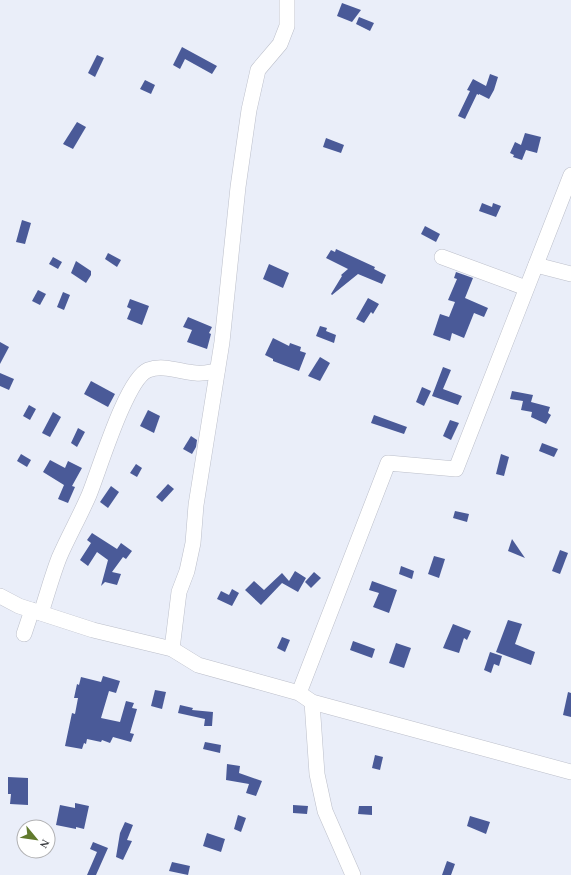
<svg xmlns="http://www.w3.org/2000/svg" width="571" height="875" viewBox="0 0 571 875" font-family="'Times New Roman',serif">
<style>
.building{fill:#4a5a98}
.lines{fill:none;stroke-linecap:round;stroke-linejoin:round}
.minor-casing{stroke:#bcbfca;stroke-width:16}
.minor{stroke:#fff;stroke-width:15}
</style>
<rect width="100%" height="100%" fill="#eaeef9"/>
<g class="building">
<path d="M342 3 361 10 352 22 337 16Z"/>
<path d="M359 17 374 23 370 31 356 24Z"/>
<path d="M182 47 217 66 212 74 185 59 180 69 173 65Z"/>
<path d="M97 55 104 58 95 77 88 73Z"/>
<path d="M490 74 498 77 494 90 489 99 479 94V95L477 94 465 119 458 116 470 91 467 90 473 79 486 86Z"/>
<path d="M145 80 155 85 151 94 140 89Z"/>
<path d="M77 122 86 127 73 149 63 144Z"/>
<path d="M525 133 541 137 537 153 526 150 522 160 513 157 514 155 510 153 515 142 521 145Z"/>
<path d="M326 138 344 145 341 153 323 147Z"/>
<path d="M482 203 492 207 493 203 501 206 496 217 479 211Z"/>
<path d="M22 220 31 223 25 244 16 242Z"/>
<path d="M425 226 440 234 436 242 421 234Z"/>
<path d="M336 249 375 267 374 269 386 275 382 284 358 274 332 295 331 294 342 276 341 275 348 269 326 258 331 250 335 252Z"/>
<path d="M108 253 121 260 117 267 105 259Z"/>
<path d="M53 257 62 262 58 269 49 264Z"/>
<path d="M76 261 91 271V275L86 283 71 273Z"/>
<path d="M269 264 289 273 283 288 263 279Z"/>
<path d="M456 272 473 278 465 298 488 308 484 317 474 313 464 338 452 333 450 341 433 335 440 314 449 317 455 302 448 300 457 279 454 278Z"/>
<path d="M38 290 46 294 40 305 32 301Z"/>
<path d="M63 292 70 295 64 310 57 307Z"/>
<path d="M368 298 379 304 373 314 371 312 364 323 356 319Z"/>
<path d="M130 299 149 306 142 325 127 319 131 309 127 307Z"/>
<path d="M188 317 212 327 209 333 211 334 207 349 187 342 192 330 183 327Z"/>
<path d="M320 326 327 328 326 331 336 335 334 343 316 336Z"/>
<path d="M273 338 289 346 290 343 301 347 300 351 306 353 299 371 273 361V359L265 355Z"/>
<path d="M0 342 9 347 0 364Z"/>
<path d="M320 357 330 363 320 381 308 376Z"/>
<path d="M443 367 451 370 443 389 462 396 458 405 432 396Z"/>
<path d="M0 373 14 379 9 390 0 386Z"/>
<path d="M91 381 115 394 108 407 84 394Z"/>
<path d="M422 387 431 391 424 406 416 402Z"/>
<path d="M512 391 533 395 531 402 550 407 548 413 551 415 546 424 531 417 532 412 521 410 523 401 510 399Z"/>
<path d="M29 405 36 409 30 420 23 416Z"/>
<path d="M148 410 160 416 154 433 140 426Z"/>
<path d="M53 412 61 417 50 437 42 433Z"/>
<path d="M374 415 407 427 404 434 371 423Z"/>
<path d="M450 420 459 423 451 440 443 436Z"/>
<path d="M78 428 85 432 77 447 71 443Z"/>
<path d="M191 436 197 440 196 447 192 454 183 449Z"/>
<path d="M542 443 558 449 554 457 539 451Z"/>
<path d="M21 454 31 460 27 467 17 461Z"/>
<path d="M501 454 509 457 504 476 496 474Z"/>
<path d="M50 460 65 468 68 461 82 468 72 486 75 487 68 503 58 499 64 485 43 472Z"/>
<path d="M136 464 142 468 137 477 130 473Z"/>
<path d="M168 484 174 489 162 502 156 497Z"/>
<path d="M111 486 119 492 108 508 100 502Z"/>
<path d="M455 511 469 514 467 522 453 518Z"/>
<path d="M92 533 117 549 121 543 132 551 126 559 123 557 112 572 121 574 117 585 105 582 101 586 108 560 97 552 88 566 80 560 91 543 87 540Z"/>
<path d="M512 539 525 558 508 551Z"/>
<path d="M560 550 568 553 560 574 552 571Z"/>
<path d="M434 556 445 559 439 578 428 574Z"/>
<path d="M401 566 414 571 412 579 399 574Z"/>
<path d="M295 571 306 578 298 592 282 583 261 605 245 590 254 581 264 590 282 573 289 581Z"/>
<path d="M314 572 321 578 311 588 305 582Z"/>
<path d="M372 581 397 590 389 613 373 607 379 593 369 590Z"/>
<path d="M232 589 239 593 232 606 217 599 221 591 229 595Z"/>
<path d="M508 620 522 624 515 644 535 652 531 665 496 652Z"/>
<path d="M453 624 471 631 467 640 464 638 459 653 443 648Z"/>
<path d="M282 637 290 640 285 652 277 648Z"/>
<path d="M353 641 375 649 372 658 350 650Z"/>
<path d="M396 643 411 648 404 668 389 663Z"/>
<path d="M490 652 502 656 499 666 494 664 491 673 484 670Z"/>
<path d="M103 676 120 681 116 693 109 691 101 718 120 722 126 701 134 703 132 708 137 709 130 733 134 734 131 742 113 737 110 743 102 740 101 742 87 739 86 744 84 743 82 749 65 746 72 713 75 714 78 698H74L77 684 79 685 81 677 101 682Z"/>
<path d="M155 690 166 692 162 709 151 706Z"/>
<path d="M568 692 571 693V717L563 715Z"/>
<path d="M180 705 193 708 192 710 213 712 212 726H204L205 719 178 713Z"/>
<path d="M205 742 221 745 220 753 203 749Z"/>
<path d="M375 755 383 757 380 770 372 768Z"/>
<path d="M227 764 240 766 239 773 262 781 256 796 246 793 249 784 226 780Z"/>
<path d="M8 777 28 778V805L10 804 11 794H8Z"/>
<path d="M75 803 89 806 84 829 76 827V829L56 825 60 805 75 808Z"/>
<path d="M293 805 308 806 307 814 293 813Z"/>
<path d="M359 806H372V815L358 814Z"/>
<path d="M238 815 246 818 241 832 234 829Z"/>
<path d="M470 816 490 822 486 834 467 826Z"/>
<path d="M125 822 133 825 127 840 132 841 123 860 116 857 120 833Z"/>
<path d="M207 833 225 839 221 852 203 846Z"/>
<path d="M93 842 108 848 96 875H87L97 852 90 849Z"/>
<path d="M447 861 455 864 451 875H442Z"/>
<path d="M172 862 190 866 188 875 169 871Z"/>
</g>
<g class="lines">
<g class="minor-casing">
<g id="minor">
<path d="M442 257 526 288"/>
<path d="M536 265 571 274"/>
<path d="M0 596 19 606 93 630 172 649 198 665 299 693 312 702 571 772"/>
<path d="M41 613C47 595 52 576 59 558 68 537 80 516 89 495 99 471 126 379 148 370 163 364 181 372 196 373 203 374 210 372 217 371"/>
<path d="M24 634 32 610"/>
<path d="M172 649 179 592 187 571 193 543 196 505 222 342 238 187 249 110 258 70 280 44 287 26V0"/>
<path d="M299 693 388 463 456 469 571 175"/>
<path d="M312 702 317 774 325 811 353 875"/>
</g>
</g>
<use href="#minor" class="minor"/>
</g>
<g transform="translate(36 839) rotate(119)"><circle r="19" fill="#ffffff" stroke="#b1b1b3"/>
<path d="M0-3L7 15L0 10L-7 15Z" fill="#617a2d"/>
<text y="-6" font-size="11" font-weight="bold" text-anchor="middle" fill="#3b3d41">N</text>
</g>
</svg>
